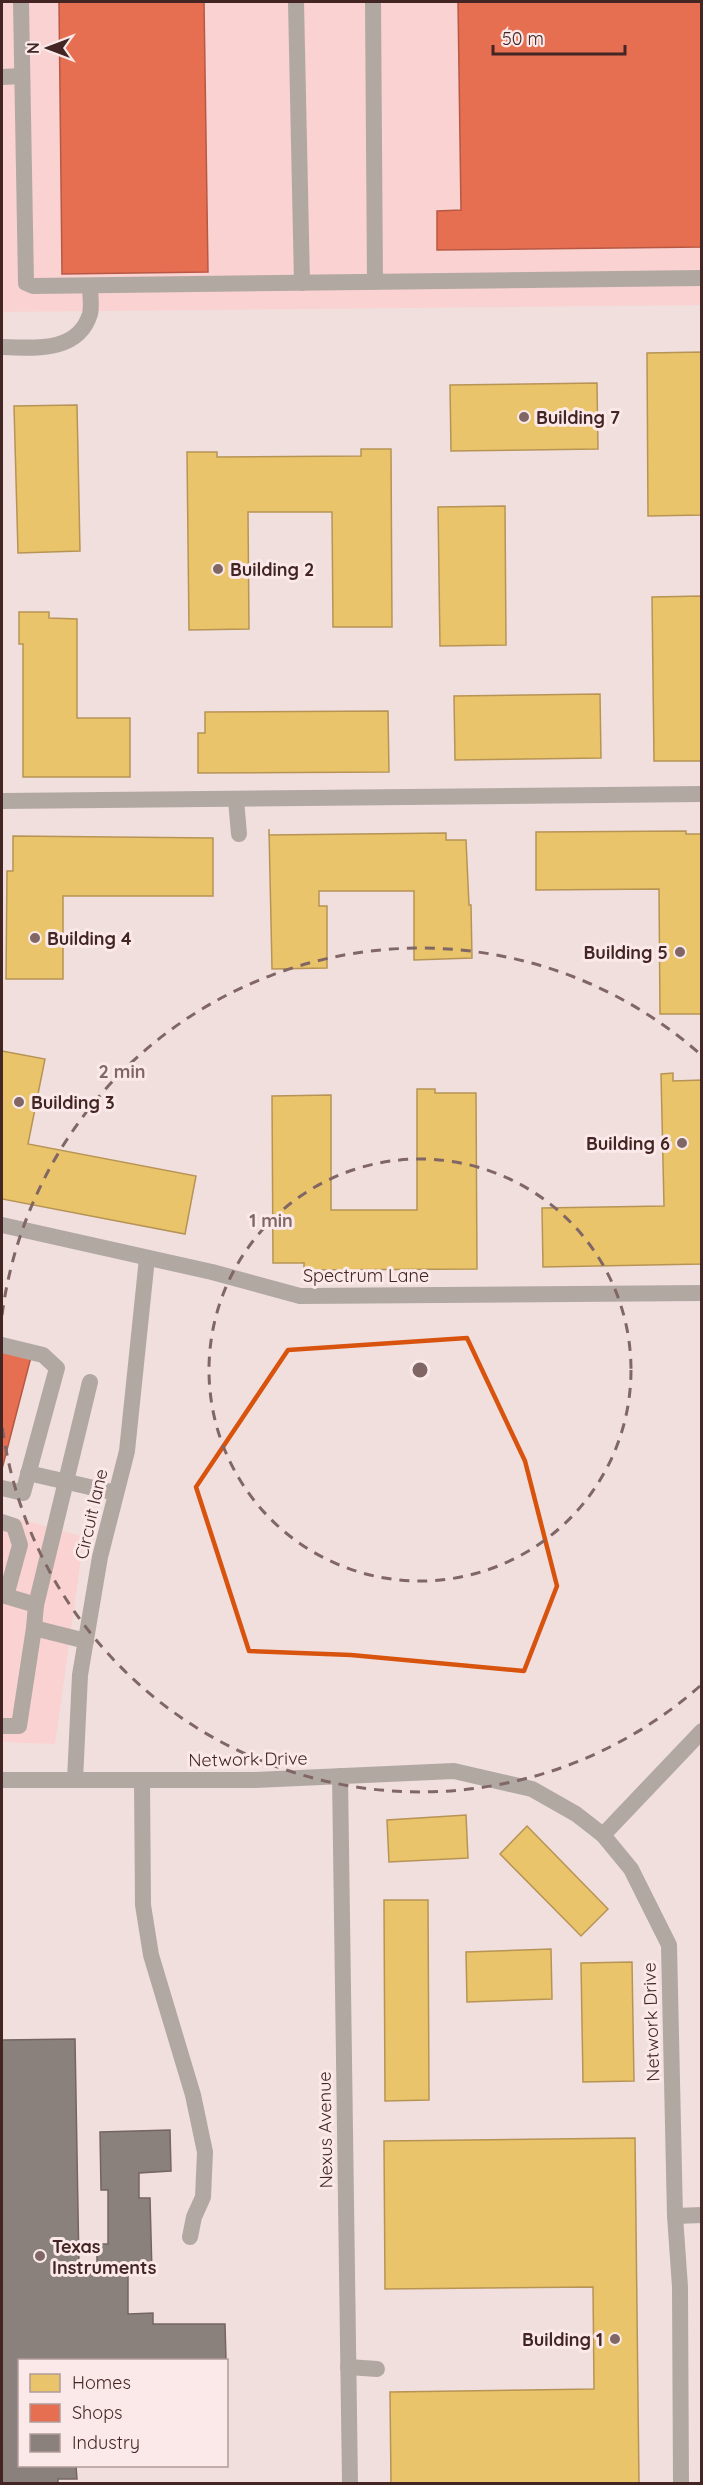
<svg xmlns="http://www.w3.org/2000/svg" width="703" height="2485" viewBox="0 0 703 2485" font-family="Quicksand,sans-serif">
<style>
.built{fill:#f9d2d1}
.homes{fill:#e9c46a;stroke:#b79455;stroke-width:1.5}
.shops{fill:#e76f51;stroke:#b65944;stroke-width:1.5}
.industry{fill:#8a817c;stroke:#756562;stroke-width:1.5}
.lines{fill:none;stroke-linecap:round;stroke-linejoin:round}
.minor{stroke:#b2a8a2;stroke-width:16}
.marked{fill:none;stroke:#d8540e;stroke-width:4.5;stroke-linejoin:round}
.ring{fill:none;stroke:#806665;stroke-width:3;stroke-dasharray:10 8}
.poi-dot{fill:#806665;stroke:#fae9e8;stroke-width:2}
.labels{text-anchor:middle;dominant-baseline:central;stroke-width:6;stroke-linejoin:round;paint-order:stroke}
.poi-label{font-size:18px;font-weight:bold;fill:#432524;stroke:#fae9e8;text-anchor:start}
.street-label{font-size:18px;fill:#432524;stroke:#fae9e8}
.centre{fill:#806665;stroke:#fae9e8;stroke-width:3}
.ring-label{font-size:18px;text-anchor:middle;font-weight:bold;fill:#806665;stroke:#fae9e8;stroke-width:6;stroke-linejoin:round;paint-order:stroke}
</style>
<rect width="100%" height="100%" fill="#f1dfde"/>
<g class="built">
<path d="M2 2H701V305L2 312Z"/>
<path d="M2 1514 84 1537 55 1744 2 1742Z"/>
</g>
<g class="homes">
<path d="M702 352V515L648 516 647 353Z"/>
<path d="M597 383 598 449 451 451 450 385Z"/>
<path d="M77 405 80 551 18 553 14 406Z"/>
<path d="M361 449H391L392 627H333L332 512H248L249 629 189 630 187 452H217V457L361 456Z"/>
<path d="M505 506 506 645 440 646 438 507Z"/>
<path d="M702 596V761H654L652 597Z"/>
<path d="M19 612H49V618L77 619V718H130V777H23V644H19Z"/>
<path d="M600 694 601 758 455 760 454 696Z"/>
<path d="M388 711 389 772 198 773V733H205V712Z"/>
<path d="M269 829V835L446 833V840H466L469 905H471L472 958 414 960V891H319V906H327V968L272 969Z"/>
<path d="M686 831V834H702V1014H660L659 889 536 890V832Z"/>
<path d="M13 836 213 838V896H63V979H6L7 871H13Z"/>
<path d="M2 1051 45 1059 28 1144 196 1176 185 1234 2 1199Z"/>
<path d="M673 1073V1081L702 1080V1264L543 1267 542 1208 664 1206 661 1074Z"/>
<path d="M417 1089H435V1093H476L477 1269 304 1270V1263H273L272 1096 331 1095V1210H417Z"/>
<path d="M466 1815 468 1858 389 1862 387 1820Z"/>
<path d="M527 1826 608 1909 581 1936 500 1854Z"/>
<path d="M384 1900H428L429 2100 385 2101Z"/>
<path d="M551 1949 552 1999 467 2002 466 1952Z"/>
<path d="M632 1962 634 2081 583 2082 581 1963Z"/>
<path d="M635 2138 639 2484H391L390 2392 594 2389 593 2287 385 2289 384 2141Z"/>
</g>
<g class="shops">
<path d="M59 2H204L208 272 62 274Z"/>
<path d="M458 2H702V247L437 250V211L461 210Z"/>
<path d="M2 1350 31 1357 2 1469Z"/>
</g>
<path class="industry" d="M75 2039 79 2267 97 2268V2244H108V2190H101L100 2132 170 2130 171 2171 139 2173V2198H150L152 2273H128V2314L153 2313V2324H225L226 2360H20V2466H76L77 2479H58V2484H2V2040Z"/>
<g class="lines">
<g class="minor">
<path d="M21 2 26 283 33 286 702 278"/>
<path d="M296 2 302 283"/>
<path d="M373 2 375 282"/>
<path d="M2 77 22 76"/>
<path d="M2 347C34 348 78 353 90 314 92 306 90 294 90 286"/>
<path d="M236 800 239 834"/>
<path d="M2 801 702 794"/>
<path d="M2 1225 212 1272 300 1296 702 1293"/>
<path d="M2 1345 43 1355 57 1368 23 1493 2 1488"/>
<path d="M28 1473 116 1493"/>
<path d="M2 1522 14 1526 20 1545 6 1596"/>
<path d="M2 1595 36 1605 34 1628 86 1641"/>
<path d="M36 1605 90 1382"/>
<path d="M2 1726H19L34 1628"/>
<path d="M340 1776 350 2484"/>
<path d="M2 1780H255L454 1771 532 1789 576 1814 603 1835 631 1869 669 1945 675 2216 680 2287 681 2484"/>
<path d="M75 1780 80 1675 100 1557 127 1451 147 1258"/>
<path d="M142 1780 143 1905 151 1955 193 2095 205 2152 203 2197 194 2217 190 2237"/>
<path d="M603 1835 702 1731"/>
<path d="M675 2216 702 2215"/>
<path d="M348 2367 377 2369"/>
</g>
</g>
<path class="marked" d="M467 1338 525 1461 557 1586 524 1671 351 1655 249 1651 196 1487 288 1350Z"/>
<g class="ring">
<circle cx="420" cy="1370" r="211"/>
<path d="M700 1686A422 422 0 0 1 2 1425M2 1315A422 422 0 0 1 700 1054"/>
</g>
<g class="poi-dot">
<circle cx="524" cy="417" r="6"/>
<circle cx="218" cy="569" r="6"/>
<circle cx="35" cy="938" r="6"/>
<circle cx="680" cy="952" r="6"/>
<circle cx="19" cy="1102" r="6"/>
<circle cx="682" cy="1143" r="6"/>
<circle cx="40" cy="2256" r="6"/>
<circle cx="615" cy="2339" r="6"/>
</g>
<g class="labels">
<g class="poi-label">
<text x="536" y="417">Building 7</text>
<text x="230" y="569">Building 2</text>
<text x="47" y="938">Building 4</text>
<text x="668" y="952" text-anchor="end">Building 5</text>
<text x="31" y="1102">Building 3</text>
<text x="670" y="1143" text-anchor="end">Building 6</text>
<text x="52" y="2246">Texas<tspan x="52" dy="21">Instruments</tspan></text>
<text x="603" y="2339" text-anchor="end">Building 1</text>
</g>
<g class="street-label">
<text x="366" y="1275">Spectrum Lane</text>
<text transform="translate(91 1514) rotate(-77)">Circuit lane</text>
<text transform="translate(248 1759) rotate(-1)">Network Drive</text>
<text transform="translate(651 2022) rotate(-92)">Network Drive</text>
<text transform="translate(325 2130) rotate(-91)">Nexus Avenue</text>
</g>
</g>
<circle cx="420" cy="1370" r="9" class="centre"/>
<g class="ring-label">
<text x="122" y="1078">2 min</text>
<text x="271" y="1227">1 min</text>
</g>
<rect width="703" height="2485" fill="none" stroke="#432524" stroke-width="6"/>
<rect x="18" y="2359" width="210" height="108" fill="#fae9e8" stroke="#b19b9a" stroke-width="1.5"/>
<rect x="30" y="2374" width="30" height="18" fill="#e9c46a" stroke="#b19b9a" stroke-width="1.5"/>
<text x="72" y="2389" font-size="18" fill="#432524">Homes</text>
<rect x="30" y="2404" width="30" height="18" fill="#e76f51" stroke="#b19b9a" stroke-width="1.5"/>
<text x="72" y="2419" font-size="18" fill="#432524">Shops</text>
<rect x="30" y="2434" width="30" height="18" fill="#8a817c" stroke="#b19b9a" stroke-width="1.5"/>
<text x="72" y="2449" font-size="18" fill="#432524">Industry</text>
<g transform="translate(48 48) rotate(270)" stroke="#fae9e8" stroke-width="4.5" paint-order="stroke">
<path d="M0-4.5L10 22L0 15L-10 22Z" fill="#432524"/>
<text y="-9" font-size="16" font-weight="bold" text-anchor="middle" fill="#432524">N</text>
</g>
<path d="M493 45v9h132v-9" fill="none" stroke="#432524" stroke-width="3"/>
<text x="502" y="45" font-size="18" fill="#432524" stroke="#fae9e8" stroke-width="4.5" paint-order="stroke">50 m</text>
</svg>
